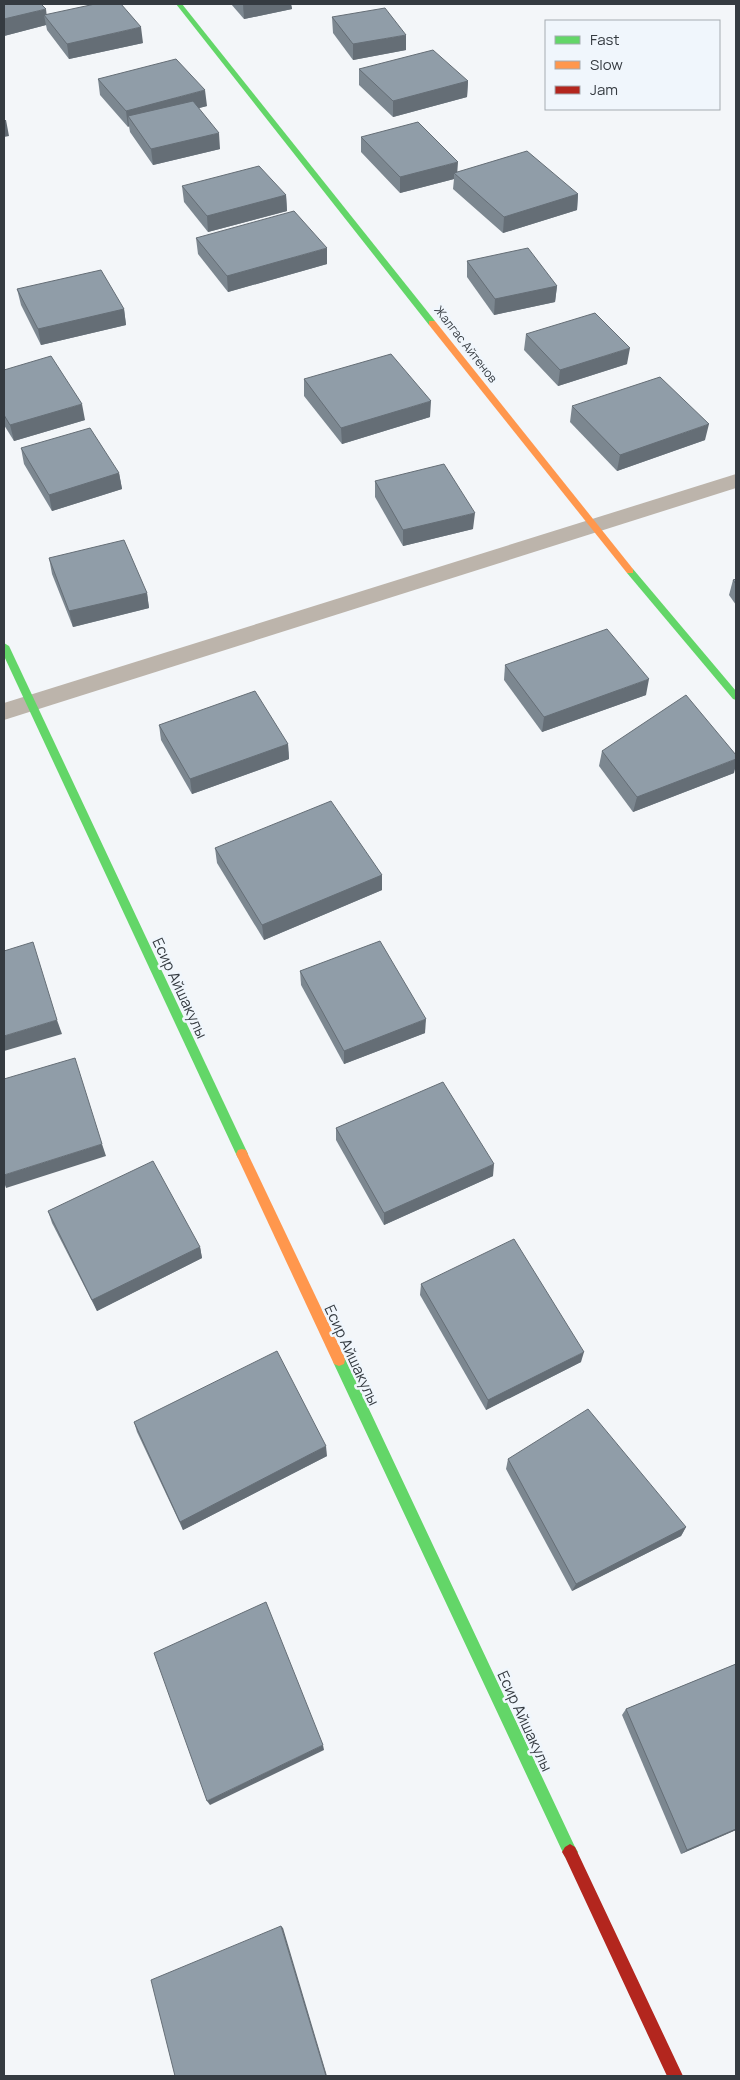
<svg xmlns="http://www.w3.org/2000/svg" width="740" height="2080" viewBox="0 0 740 2080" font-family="Manrope,sans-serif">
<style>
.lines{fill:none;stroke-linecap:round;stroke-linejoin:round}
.street{fill:#bcb4ab;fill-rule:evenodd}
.fast{fill:#63d668;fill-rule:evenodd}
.slow{fill:#ff974d;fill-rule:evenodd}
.jam{fill:#b3261e;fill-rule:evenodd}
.wall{fill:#7c8790}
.shaded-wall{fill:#656e76}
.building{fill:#909da8;stroke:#656e76}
.labels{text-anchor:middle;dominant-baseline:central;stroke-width:5;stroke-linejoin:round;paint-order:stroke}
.far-street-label{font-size:12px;fill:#353b41;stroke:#f0f6fc}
.street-label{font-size:15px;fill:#353b41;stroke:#f0f6fc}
</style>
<rect width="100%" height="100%" fill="#f3f6f9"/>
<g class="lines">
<path class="street" d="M736 474V488L4 720V703Z"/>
<g class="fast">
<path d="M176 4H182L435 321V325H429Z"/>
<path d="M630 568 633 569 736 691V700L733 699 627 573V569Z"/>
<path d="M4 643 9 646 248 1154 246 1158 242 1159 238 1158 236 1154 4 656Z"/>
<path d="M339 1354 344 1356 575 1847 578 1852 575 1857 570 1860 565 1857 334 1364 333 1360 334 1356Z"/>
</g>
<g class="slow">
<path d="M429 321H435L633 569V573H627L429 325Z"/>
<path d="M242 1149 246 1150 344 1356 345 1360 344 1364 339 1366 334 1364 236 1154 238 1150Z"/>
</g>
<path class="jam" d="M570 1844 575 1847 683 2076H667L565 1857 562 1852 565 1847Z"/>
</g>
<g class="wall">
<path d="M4 4 46 14 143 43 69 59 47 30 46 25 4 36Z"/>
<path d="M231 4H291L292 9 244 19Z"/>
<path d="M332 17 406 50 353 60 333 33Z"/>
<path d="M359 69 468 81 467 97 393 117 359 85Z"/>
<path d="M98 79 207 106 199 108 220 149 153 165 130 132 129 126 128 127 100 95Z"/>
<path d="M361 137 458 172 578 194 577 210 503 233 453 189 454 179 400 193 361 152Z"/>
<path d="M182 186 286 195 287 211 208 232 184 202Z"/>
<path d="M196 238 327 264 228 292 198 254Z"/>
<path d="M467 261 557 286 555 302 494 315 467 277Z"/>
<path d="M17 289 124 309 126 325 41 345 21 305Z"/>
<path d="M526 334 627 364 558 386 524 350Z"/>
<path d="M4 370 85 420 14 441 4 425Z"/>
<path d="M304 379 430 417 342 444 304 396Z"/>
<path d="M572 406 705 440 617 471 570 422Z"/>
<path d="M21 448 119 473 122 489 52 511 24 464Z"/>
<path d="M375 481 473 529 403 546 375 497Z"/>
<path d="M49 558 147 593 149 608 73 627 52 574Z"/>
<path d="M736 579V605L729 595 733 580Z"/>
<path d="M505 665 646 695 542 732 504 680Z"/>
<path d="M159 725 288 744 289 759 192 794 161 740Z"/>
<path d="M602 751 734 773 633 812 599 766Z"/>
<path d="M215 848 382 875V890L264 940 217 863Z"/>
<path d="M300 971 425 1033 344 1064 301 985Z"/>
<path d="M336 1128 493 1176 384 1225 336 1140Z"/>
<path d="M48 1211 200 1247 202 1258 97 1311 52 1223Z"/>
<path d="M421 1284 581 1362 486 1410 420 1295Z"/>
<path d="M134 1422 327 1456 183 1530 137 1432Z"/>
<path d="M508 1459 686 1527 681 1536 572 1591 506 1469Z"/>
<path d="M736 1664V1830L681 1854 622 1715 626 1709Z"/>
</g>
<g class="shaded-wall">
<path d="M243 4H291L292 9 244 19Z"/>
<path d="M46 9 47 18 44 15 46 25 4 36V19Z"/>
<path d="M141 27 143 43 69 59 67 44Z"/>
<path d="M406 35V50L353 60V44Z"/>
<path d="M468 81 467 97 393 117V101Z"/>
<path d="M205 90 207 106 134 125 128 116 129 126 128 127 126 111Z"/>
<path d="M4 120H6L9 136 4 137Z"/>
<path d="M219 133 220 149 153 165 151 149Z"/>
<path d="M458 162 457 176 454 173V179L400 193V177Z"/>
<path d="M578 194 577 210 503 233 504 217Z"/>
<path d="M286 195 287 211 208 232 207 216Z"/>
<path d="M327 248V264L228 292 227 276Z"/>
<path d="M557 286 555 302 494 315 495 299Z"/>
<path d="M124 309 126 325 41 345 38 329Z"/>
<path d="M630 348 627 364 558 386 560 370Z"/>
<path d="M431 401 430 417 342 444 341 428Z"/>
<path d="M82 404 85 420 14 441 10 425Z"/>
<path d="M709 424 705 440 617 471 620 455Z"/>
<path d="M119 473 122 489 52 511 49 495Z"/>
<path d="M475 513 473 529 403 546V530Z"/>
<path d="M147 593 149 608 73 627 69 611Z"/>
<path d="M649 679 646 695 542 732 544 717Z"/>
<path d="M288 744 289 759 192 794 190 779Z"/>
<path d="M736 759V765L734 773 633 812 637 797Z"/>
<path d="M382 875V890L264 940 262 925Z"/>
<path d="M426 1019 425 1033 344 1064V1051Z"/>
<path d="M57 1020 62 1034 4 1051V1036Z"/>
<path d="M102 1144 106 1156 6 1188 4 1182V1175Z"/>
<path d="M494 1164 493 1176 384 1225V1213Z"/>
<path d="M200 1247 202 1258 97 1311 92 1300Z"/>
<path d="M584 1352 581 1362 486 1410 488 1400Z"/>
<path d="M326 1446 327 1456 183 1530 180 1522Z"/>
<path d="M686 1527 681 1536 572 1591 576 1584Z"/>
<path d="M323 1745 324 1750 210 1805 207 1801Z"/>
<path d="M736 1829V1830L681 1854 687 1850Z"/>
<path d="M281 1926 283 1928 327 2076H326Z"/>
</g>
<g class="building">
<path d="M4 4H41L46 9 4 19Z"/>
<path d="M95 4H121L141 27 67 44 44 15Z"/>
<path d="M385 8 406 35 353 44 332 17Z"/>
<path d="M433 50 468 81 393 101 359 69Z"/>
<path d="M176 59 205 90 126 111 98 79Z"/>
<path d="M193 101 219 133 151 149 128 116Z"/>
<path d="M418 122 458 162 400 177 361 137Z"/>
<path d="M527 151 578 194 504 217 454 173Z"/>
<path d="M259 166 286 195 207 216 182 186Z"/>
<path d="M294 211 327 248 227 276 196 238Z"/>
<path d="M528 248 557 286 495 299 467 261Z"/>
<path d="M101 270 124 309 38 329 17 289Z"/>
<path d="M595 313 630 348 560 370 526 334Z"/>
<path d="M391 354 431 401 341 428 304 379Z"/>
<path d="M51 356 82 404 10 425 4 415V370Z"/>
<path d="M660 377 709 424 620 455 572 406Z"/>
<path d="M90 428 119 473 49 495 21 448Z"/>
<path d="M444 464 475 513 403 530 375 481Z"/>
<path d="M124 540 147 593 69 611 49 558Z"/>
<path d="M736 579V584L733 580Z"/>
<path d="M607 629 649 679 544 717 505 665Z"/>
<path d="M255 691 288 744 190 779 159 725Z"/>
<path d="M686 695 736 755V759L637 797 602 751Z"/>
<path d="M331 801 382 875 262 925 215 848Z"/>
<path d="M380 941 426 1019 344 1051 300 971Z"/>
<path d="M33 942 57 1020 4 1036V951Z"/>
<path d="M75 1058 102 1144 4 1175V1079Z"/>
<path d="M443 1082 494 1164 384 1213 336 1128Z"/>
<path d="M153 1161 200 1247 92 1300 48 1211Z"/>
<path d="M514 1239 584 1352 488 1400 421 1284Z"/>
<path d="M277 1351 326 1446 180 1522 134 1422Z"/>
<path d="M588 1409 686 1527 576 1584 508 1459Z"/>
<path d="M266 1602 323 1745 207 1801 154 1653Z"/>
<path d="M736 1664V1829L687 1850 626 1709Z"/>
<path d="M281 1926 326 2076H175L151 1980Z"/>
</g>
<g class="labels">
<g class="far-street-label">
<text transform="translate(466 344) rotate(52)">Жалгас Айтенов</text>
</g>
<g class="street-label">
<text transform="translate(180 988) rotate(65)">Есир Айшакулы</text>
<text transform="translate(352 1355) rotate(65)">Есир Айшакулы</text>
<text transform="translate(525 1721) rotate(65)">Есир Айшакулы</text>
</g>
</g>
<rect width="740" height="2080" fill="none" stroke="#353b41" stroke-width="10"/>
<rect x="545" y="20" width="175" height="90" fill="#f0f6fc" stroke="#a5abb1"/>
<rect x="555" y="36" width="25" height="8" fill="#63d668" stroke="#a5abb1"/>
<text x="590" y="45" font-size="15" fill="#353b41">Fast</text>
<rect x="555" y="61" width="25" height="8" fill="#ff974d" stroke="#a5abb1"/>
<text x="590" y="70" font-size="15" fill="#353b41">Slow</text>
<rect x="555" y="86" width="25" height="8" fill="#b3261e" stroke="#a5abb1"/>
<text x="590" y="95" font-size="15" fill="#353b41">Jam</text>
</svg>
